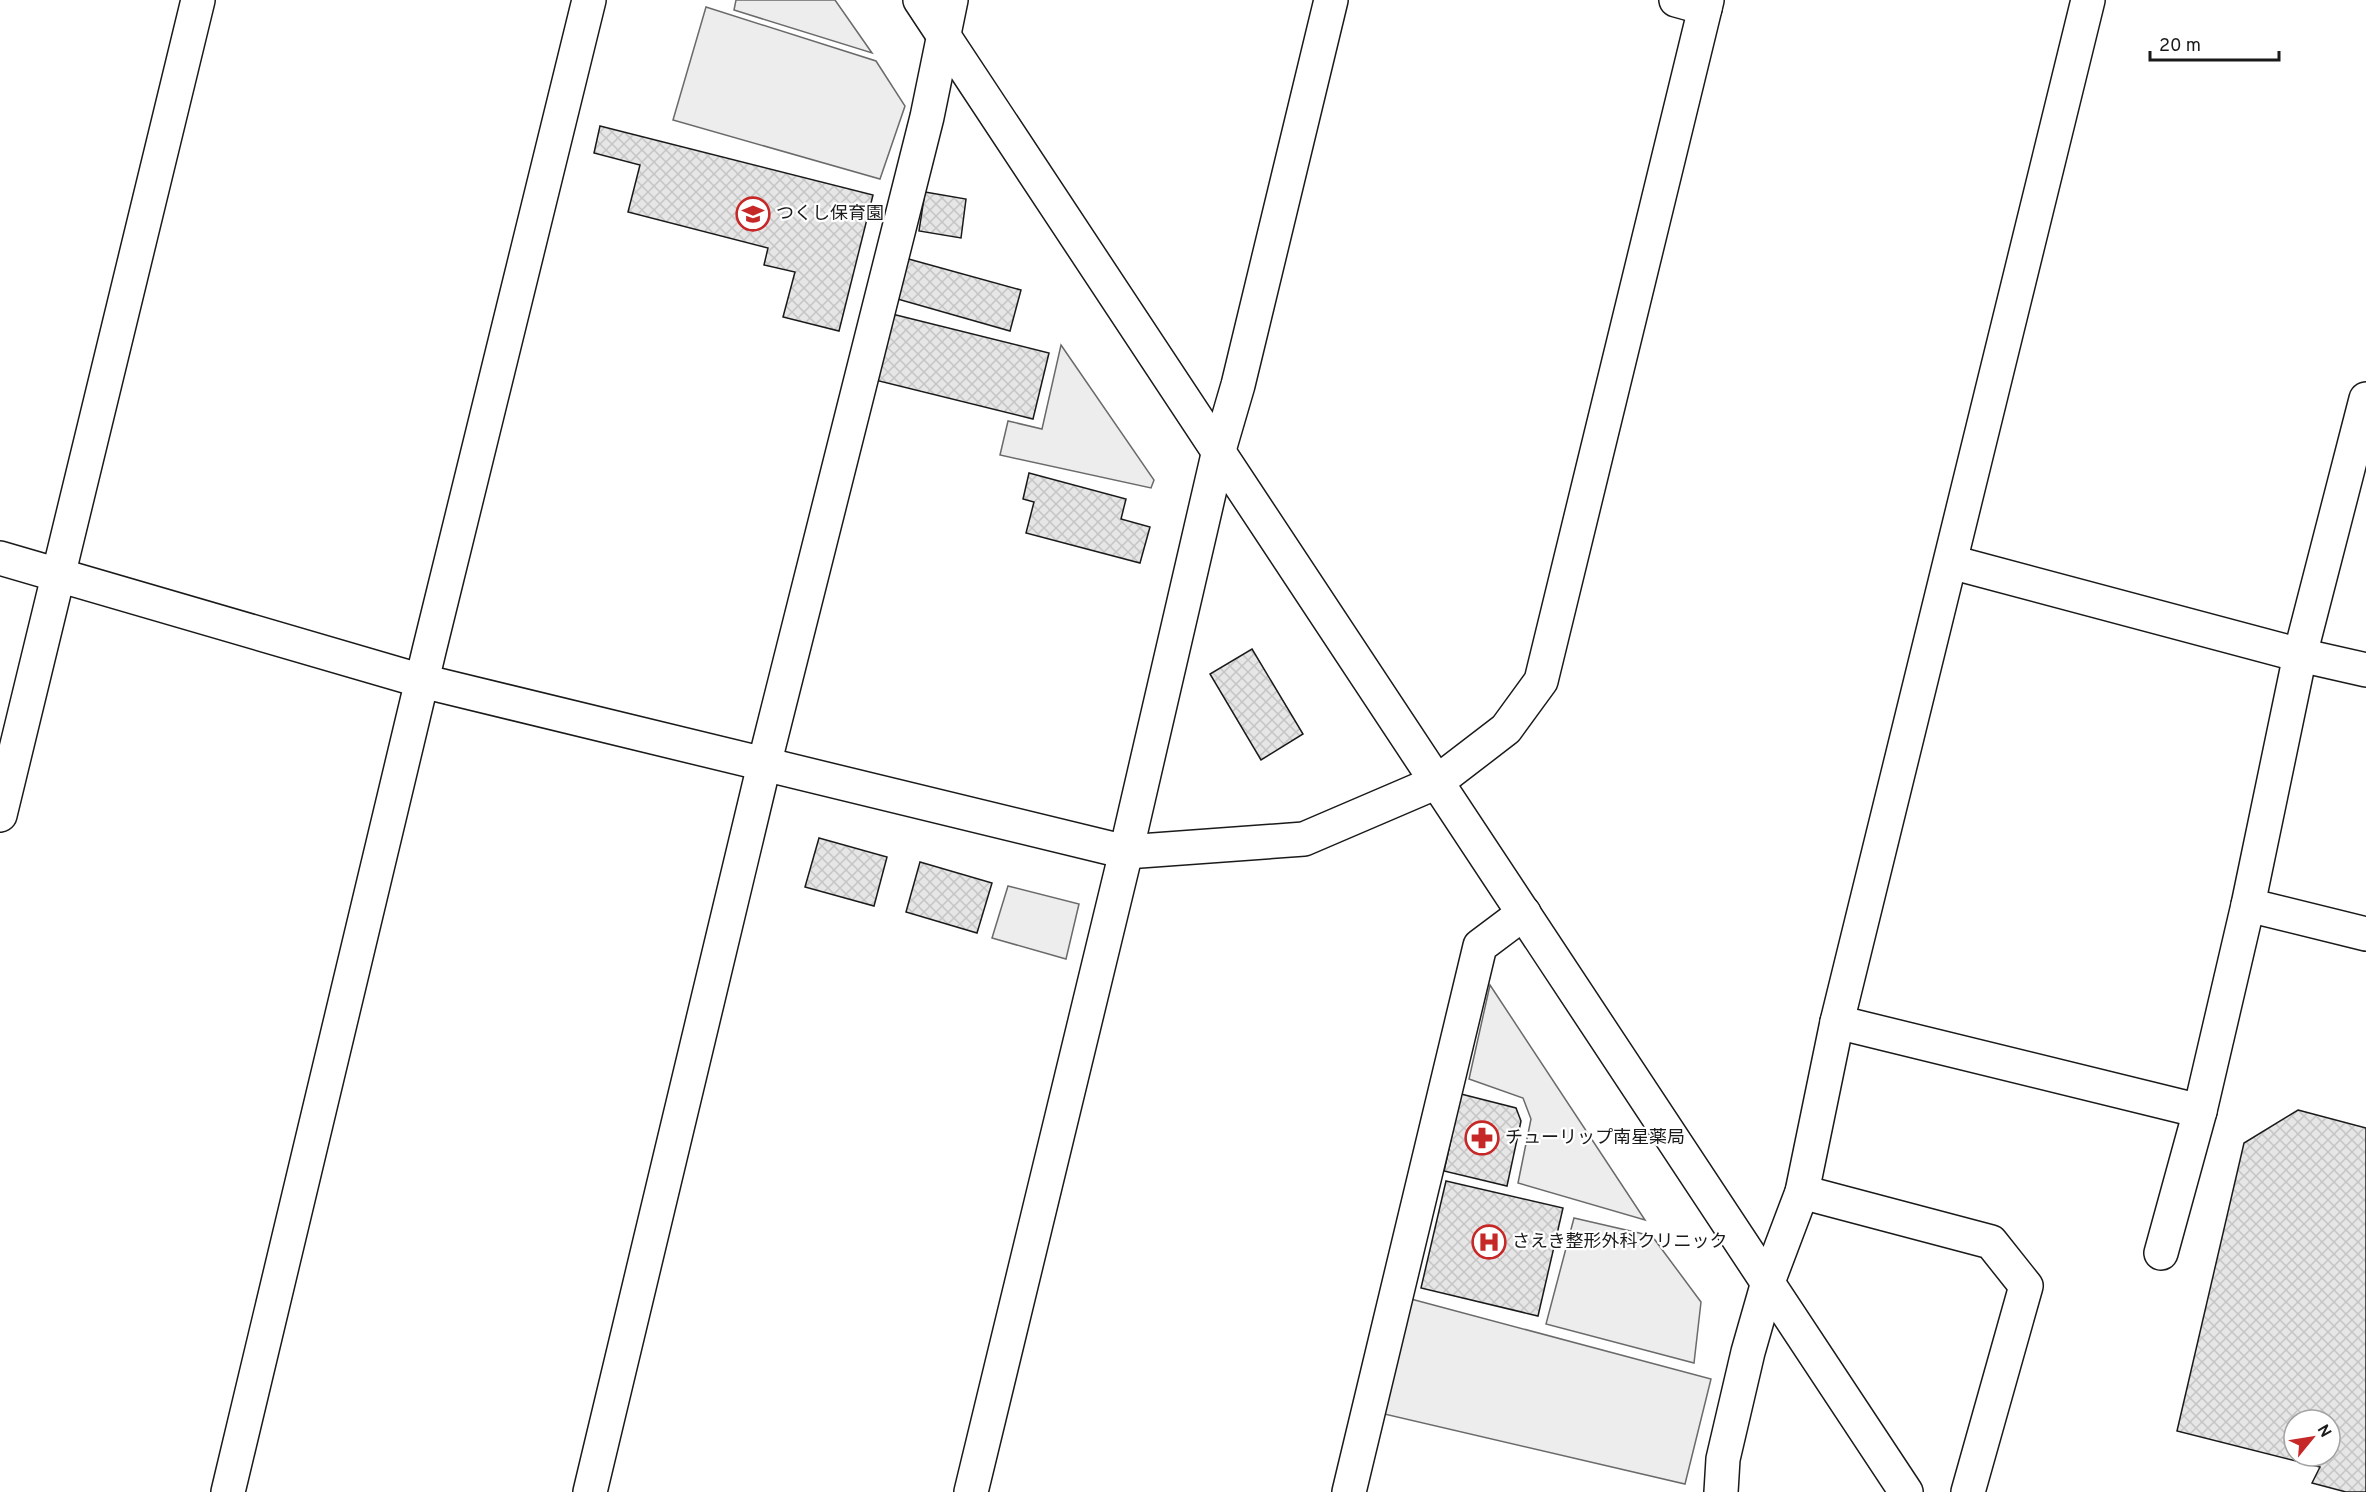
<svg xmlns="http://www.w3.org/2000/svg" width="2366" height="1492" viewBox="0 0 2366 1492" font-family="Overpass,'Noto Sans JP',sans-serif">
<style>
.parking{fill:#ededed;stroke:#6a6a6a;stroke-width:1.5}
.building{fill:url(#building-cross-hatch);stroke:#1a1a1a;stroke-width:1.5;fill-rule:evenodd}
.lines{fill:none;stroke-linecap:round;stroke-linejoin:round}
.minor-casing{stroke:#1a1a1a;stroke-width:36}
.minor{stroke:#fff;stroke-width:33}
.labels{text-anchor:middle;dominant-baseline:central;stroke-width:4.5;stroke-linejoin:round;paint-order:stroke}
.poi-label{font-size:18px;fill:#1a1a1a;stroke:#fff;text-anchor:start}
</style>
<defs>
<pattern id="building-cross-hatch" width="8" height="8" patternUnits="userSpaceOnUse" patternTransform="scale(1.5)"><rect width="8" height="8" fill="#e6e6e6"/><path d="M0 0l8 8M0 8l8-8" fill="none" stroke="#c5c5c5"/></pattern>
</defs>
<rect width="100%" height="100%" fill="#fff"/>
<g class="parking">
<path d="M736 0H835L872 53 734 10Z"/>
<path d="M706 7 876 61 905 106 880 179 673 120Z"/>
<path d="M1061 345 1154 480 1151 488 1000 455 1008 421 1042 429Z"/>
<path d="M1008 886 1079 904 1066 959 992 938Z"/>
<path d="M1490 985 1645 1220 1518 1183 1531 1119 1523 1098 1469 1079Z"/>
<path d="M1574 1218 1652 1236 1701 1302 1694 1363 1546 1324Z"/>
<path d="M1411 1299 1711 1379 1685 1484 1380 1413Z"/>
</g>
<g class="building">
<path d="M600 126 873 195 839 331 783 317 795 272 764 265 768 248 628 212 640 165 594 153Z"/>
<path d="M925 192 966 199 961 238 919 231Z"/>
<path d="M905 258 1021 290 1010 331 894 298Z"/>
<path d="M888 313 1049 353 1033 419 871 379Z"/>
<path d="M1029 473 1126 499 1121 519 1150 527 1140 563 1026 533 1034 502 1023 499Z"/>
<path d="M1252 649 1303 734 1261 760 1210 674Z"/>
<path d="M819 838 887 857 874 906 805 887Z"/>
<path d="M920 862 992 883 977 933 906 912Z"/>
<path d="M1461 1094 1516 1108 1521 1121 1507 1186 1444 1171Z"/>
<path d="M2298 1110 2366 1128V1492H2346L2312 1483 2320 1467 2177 1431 2244 1143ZM2294 1420H2330V1456H2294Z"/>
<path d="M1446 1181 1563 1208 1538 1316 1421 1288Z"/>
</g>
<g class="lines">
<g class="minor-casing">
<g id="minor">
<path d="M920 0 1906 1492"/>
<path d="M1676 0 1705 8"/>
<path d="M0 558 422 681 1126 852 1304 839 1437 782 1506 729 1541 681 1707 0"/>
<path d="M1951 562 2300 655 2366 670"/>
<path d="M0 815 198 0"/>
<path d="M2248 905 2366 934"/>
<path d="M1837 1022 2200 1111"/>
<path d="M1802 1192 1991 1242 2026 1286 1968 1492"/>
<path d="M2161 1253 2200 1111 2248 905 2300 655 2366 399"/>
<path d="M228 1492 429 651 589 0"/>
<path d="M590 1492 764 765 927 117 951 0"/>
<path d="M971 1492 1126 852 1219 450 1238 385 1331 0"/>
<path d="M1349 1492 1480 946 1524 913"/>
<path d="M1721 1492 1723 1459 1748 1352 1768 1282 1802 1192 1837 1022 2088 0"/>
</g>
</g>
<use href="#minor" class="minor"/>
</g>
<defs>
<g id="school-ring" transform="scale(1.725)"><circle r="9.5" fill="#fff" stroke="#c62828" stroke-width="1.5"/><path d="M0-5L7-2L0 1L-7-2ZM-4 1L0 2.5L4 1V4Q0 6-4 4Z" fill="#c62828"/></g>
<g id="pharmacy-ring" transform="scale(1.725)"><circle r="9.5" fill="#fff" stroke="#c62828" stroke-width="1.5"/><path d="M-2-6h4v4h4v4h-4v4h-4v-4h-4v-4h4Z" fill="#c62828"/></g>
<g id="hospital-ring" transform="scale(1.725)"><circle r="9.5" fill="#fff" stroke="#c62828" stroke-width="1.5"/><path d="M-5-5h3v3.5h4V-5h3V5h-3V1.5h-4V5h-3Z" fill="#c62828"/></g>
</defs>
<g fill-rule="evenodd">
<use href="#school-ring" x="753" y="214"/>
<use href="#pharmacy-ring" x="1482" y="1138"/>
<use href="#hospital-ring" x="1489" y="1242"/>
</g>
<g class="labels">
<g class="poi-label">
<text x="776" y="214">つくし保育園</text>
<text x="1505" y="1138">チューリップ南星薬局</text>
<text x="1512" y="1242">さえき整形外科クリニック</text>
</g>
</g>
<g transform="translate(2312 1438) rotate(60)"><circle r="28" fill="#ffffff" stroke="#a3a3a3" stroke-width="1.5"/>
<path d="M0-4.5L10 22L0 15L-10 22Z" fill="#c62828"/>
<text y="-9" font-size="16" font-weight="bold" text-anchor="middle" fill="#1a1a1a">N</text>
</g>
<path d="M2150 51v9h129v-9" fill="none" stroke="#1a1a1a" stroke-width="3"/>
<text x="2159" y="51" font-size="18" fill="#1a1a1a" stroke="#ffffff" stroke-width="4.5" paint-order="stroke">20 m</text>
</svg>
